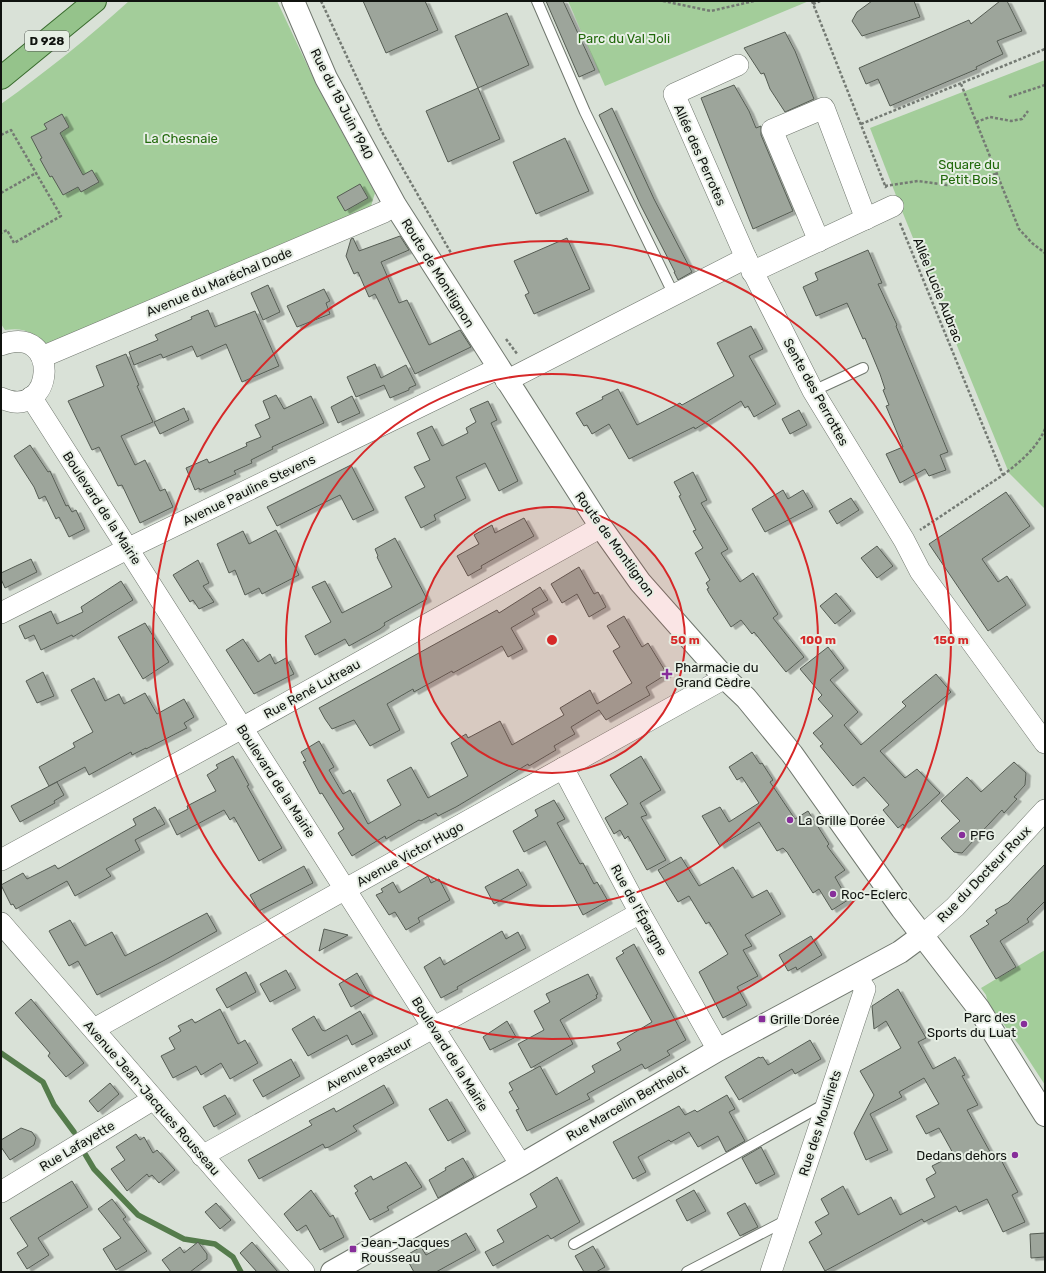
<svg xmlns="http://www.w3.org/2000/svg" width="1046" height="1273" viewBox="0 0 1046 1273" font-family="Rubik,sans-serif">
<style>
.green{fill:#a3cd9a}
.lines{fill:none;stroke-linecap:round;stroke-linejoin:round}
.stream{stroke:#557c4c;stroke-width:5.5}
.building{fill:#9da59b;stroke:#555c53;filter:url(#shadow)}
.lane-casing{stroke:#70776e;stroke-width:12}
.street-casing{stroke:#70776e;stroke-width:22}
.secondary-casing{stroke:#70776e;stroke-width:24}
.primary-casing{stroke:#386b2d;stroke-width:24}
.path{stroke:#747a73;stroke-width:2.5;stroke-dasharray:3 2;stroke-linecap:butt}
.lane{stroke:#fff;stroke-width:10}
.street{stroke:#fff;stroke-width:21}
.secondary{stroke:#fff;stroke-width:22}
.primary{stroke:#95c38b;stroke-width:22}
.ring{fill:none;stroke:#d62828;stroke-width:2}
.poi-dot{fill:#872e9a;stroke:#e6eee4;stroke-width:1.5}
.labels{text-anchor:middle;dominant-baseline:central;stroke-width:4;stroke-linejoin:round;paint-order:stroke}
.shield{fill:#e6eee4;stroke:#50554f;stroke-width:1}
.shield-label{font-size:12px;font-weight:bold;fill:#10130f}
.park-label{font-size:13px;fill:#21690b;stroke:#e6eee4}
.street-label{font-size:13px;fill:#10130f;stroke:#e6eee4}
.poi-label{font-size:13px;fill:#10130f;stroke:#e6eee4;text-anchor:start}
.centre{fill:#d62828;stroke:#e6eee4;stroke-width:2}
.ring-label{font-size:12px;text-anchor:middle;font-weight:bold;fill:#d62828;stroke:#e6eee4;stroke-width:4;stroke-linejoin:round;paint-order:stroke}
</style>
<defs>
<filter id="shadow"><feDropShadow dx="4.5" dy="2.5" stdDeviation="0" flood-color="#0004"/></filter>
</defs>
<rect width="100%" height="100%" fill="#d9e1d7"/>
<g class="green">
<path d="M129 1H277L318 88 375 193 371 206 47 344C32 332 24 327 5 330L1 324V104C46 72 88 38 129 1Z"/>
<path d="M568 1H809L605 86Z"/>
<path d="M1045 60V509L1009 473 902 211 870 128Z"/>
<path d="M1045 950V1085L1019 1045 988 1003 986 995 981 988Z"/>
</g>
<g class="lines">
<g class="stream">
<path d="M1 1053 43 1082 54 1105 74 1132"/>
<path d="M85 1154 94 1169 138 1215 184 1239 215 1244 233 1257 241 1272"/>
</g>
</g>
<g class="building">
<path d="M363 1H425L438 30 386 53Z"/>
<path d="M546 1H563L595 70 579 77Z"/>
<path d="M872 1H914L920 17 862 36 852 21 857 12Z"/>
<path d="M1000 1H1007L1022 31 997 41 1003 54 976 67 977 69 890 106 878 79 866 84 859 68 969 20 971 24Z"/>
<path d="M507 13 529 65 478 88 455 36Z"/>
<path d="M785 32 795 51 814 99 785 112 770 89 764 73 761 74 744 48Z"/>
<path d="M734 85 749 111 756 128 761 126V135L793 211 753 229 701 98Z"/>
<path d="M478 88 500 139 448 162 426 111Z"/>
<path d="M612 108 654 199 692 272 678 280 674 272H675L641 206 599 115Z"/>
<path d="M62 114 69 127 60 133 83 175 92 170 99 182 81 192 78 187 63 195 52 176 50 177 40 159 42 158 31 137 47 129 44 124Z"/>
<path d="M565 138 589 191 536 214 513 162Z"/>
<path d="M360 184 368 198 345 211 337 197Z"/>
<path d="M400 236 409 250 381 262 399 303 407 300 429 345 460 330 471 347 415 374 375 294 369 297 358 272 354 274 346 256 351 239 353 238 359 251Z"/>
<path d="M567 238 590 289 534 314 525 295 529 293 514 261Z"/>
<path d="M868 250 882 283 878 284 897 325 896 326 948 452 940 455 946 470 929 476 925 469 900 483 886 454 903 447 886 406 889 405 883 390 885 389 880 374 865 338 863 339 847 303 816 316 803 287 818 280 815 273Z"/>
<path d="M268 285 280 312 263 320 251 293Z"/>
<path d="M324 289 330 301 326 303 330 314 297 327 287 306Z"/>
<path d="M208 310 215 327 255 311 279 366 242 382 226 344 197 357 192 346 163 358 161 354 134 365 129 352 158 340 155 335 192 319 191 317Z"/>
<path d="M751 326 763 349 749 356 776 404 754 417 748 406 745 408 741 401 695 429 694 427 629 459 609 424 592 434 587 425 584 426 576 413 603 399 602 397 618 389 637 425 680 403 682 405 734 376 717 343Z"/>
<path d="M126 354 139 385 137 386 153 422 121 436 135 465 145 460 160 491 165 489 173 507 140 523 122 485 118 486 99 447 92 450 68 401 104 386 96 366Z"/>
<path d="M375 364 381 378 406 365 416 385 409 388V390L390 398 384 385 356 397 347 377Z"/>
<path d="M276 395 284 409 311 396 324 423 272 447 273 449 251 460 252 463 234 471 236 474 200 490 199 488 195 490 186 468 207 459 209 463 247 446 246 443 261 437 255 425 270 418 263 401Z"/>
<path d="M352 396 360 413 338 423 331 407Z"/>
<path d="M488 401 497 420 491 423 518 481 499 491 485 463 456 477 466 498 434 515 436 520 421 528 405 497 425 487 414 467 430 460 417 433 432 426 442 446 468 433 466 428 476 422 470 409Z"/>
<path d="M184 408 189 420 160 434 154 422Z"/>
<path d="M799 410 807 425 790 434 782 419Z"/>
<path d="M30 445 48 472 50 471 66 506 68 505 72 512 76 510 85 529 69 537 59 517 56 519 45 496 39 499 34 487 14 456Z"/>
<path d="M351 465 374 510 353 520 340 495 277 526 267 507Z"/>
<path d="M693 472 707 500 701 503 728 549 721 553 740 582 753 573 778 614 773 618 804 657 786 672 754 632 752 634 741 620 731 627 709 593 707 589 709 588 706 583 710 580 695 553 703 548 693 531 696 530 679 496 681 495 674 482Z"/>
<path d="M783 490 788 499 803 490 813 507 765 532 752 509Z"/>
<path d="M1006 492 1030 526 982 559 998 582 1007 576 1026 605 988 631 929 544Z"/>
<path d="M851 498 859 510 837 524 829 511Z"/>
<path d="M524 518 534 536 481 566 482 568 468 576 457 556 479 544 474 535 492 525 495 533Z"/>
<path d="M276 530 299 575 262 594 259 588 245 595 235 570 229 573 217 544 243 531 249 544Z"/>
<path d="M395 538 427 599 384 623 385 625 380 629 349 646 345 639 315 655 305 636 331 622 312 587 325 581 342 613 392 587 377 557 378 556 375 549Z"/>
<path d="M877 546 893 566 877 578 861 558Z"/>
<path d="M31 559 37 572 5 588 1 579V573Z"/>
<path d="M198 560 209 583 203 586 214 602 199 609 193 600 190 602 173 575Z"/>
<path d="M579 567 594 594 598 592 606 607 589 617 577 594 562 603 551 584Z"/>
<path d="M121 581 133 600 73 637 72 635 41 650 34 635 25 639 19 626 51 611 57 624 83 612 81 607Z"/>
<path d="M540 587 548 600 532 609 535 614 511 628 523 649 508 657 502 646 453 673 452 671 414 692 413 689 387 704 400 730 370 746 354 720 332 729 325 719 319 708 497 610 499 613Z"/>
<path d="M836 593 851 611 835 624 820 606Z"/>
<path d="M624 616 642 647 648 643 667 674 646 687 650 695 606 720 599 710 571 727 575 734 554 746 556 750 529 766 528 764 456 807 438 816 436 813 421 821 419 820 386 839 385 836 352 856 338 833 344 829 322 793 320 794 303 762 306 761 301 752 319 741 334 767 329 770 343 794 350 790 368 824 401 805 387 780 411 767 428 798 468 776 451 743 466 734 468 738 500 721 512 745 564 715 560 708 590 690 597 704 632 683 613 651 620 647 607 626Z"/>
<path d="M145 623 169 662 143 679 118 637Z"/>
<path d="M243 639 258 662 270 654 275 664 286 658 294 674 254 694 226 650Z"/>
<path d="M828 647 844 668 830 680 858 712 844 725 861 745 906 706 902 702 936 674 951 692 880 751 905 778 917 769 940 793 904 826 903 824 898 828 883 810 889 805 864 777 853 786 820 746 823 744 813 733 833 716 818 699 822 695 800 669Z"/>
<path d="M43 672 54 696 37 703 26 681Z"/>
<path d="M94 678 105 701 119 694 124 704 145 693 157 714 184 699 194 717 184 723 187 728 146 749V748L132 755 131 752 89 775 85 767 49 786 39 767 75 747 73 743 93 732 71 690Z"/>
<path d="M752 752 760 764 762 763 773 780 770 782 795 819 808 811 829 844 827 846 845 870 835 877 848 900 832 910 819 889 813 893 787 852 783 848 777 851 759 822 720 846 702 816 720 807 729 822 759 803 742 777 737 780 729 767Z"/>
<path d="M233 756 249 785 247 786 282 848 259 861 234 817 230 820 224 810 177 835 169 819 188 809 187 806 216 791 207 775 218 768 216 765Z"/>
<path d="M641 756 661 790 640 803 647 815 641 817 666 860 647 870 628 836 625 839 620 830 614 834 605 818 628 804 610 775Z"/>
<path d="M1014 762 1026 773 1025 785 1014 797 1017 799 1004 813 1002 810 962 853 954 852 941 838 960 821 941 801 967 777 981 792Z"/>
<path d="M57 782 64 795 54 801 55 803 20 822 11 806Z"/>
<path d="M554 800 565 819 557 823 580 864 583 863 594 884 597 882 608 901 583 915 545 841 524 852 513 831 538 816 535 810Z"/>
<path d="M155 807 165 824 135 840 140 850 106 869 111 876 75 896 67 881 16 909 13 904 11 905 1 885 23 873 27 879 55 865 58 869 136 825 133 819Z"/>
<path d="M681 857 699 886 733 867 752 898 767 890 781 914 745 935 752 946 743 950 758 976 737 987 747 1005 723 1018 699 972 728 954 709 922 706 924 689 896 678 902 658 870Z"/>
<path d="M1045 864V901L1027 919 1029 922 1000 941 1016 967 996 979 970 936 989 924 986 921 997 913 995 910 1008 903Z"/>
<path d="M304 866 313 883 259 911 250 895Z"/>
<path d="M518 869 527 885 494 904 485 887Z"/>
<path d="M428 876 431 883 439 879 450 900 418 918 420 922 406 930 395 912 389 915 376 895 383 892 381 889 393 882 399 893Z"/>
<path d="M207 913 217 931 165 960 97 995 78 961 69 966 49 931 70 920 85 946 112 932 125 956Z"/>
<path d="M324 929 348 935 319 951Z"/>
<path d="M502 931 506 939 518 932 526 948 457 987 458 989 441 998 424 967 440 957 444 965Z"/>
<path d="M811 936 822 955 797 970 796 967 788 971 779 955Z"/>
<path d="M634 944 686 1040 667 1051 670 1055 645 1069 642 1064 587 1094 590 1099 527 1131 516 1110 519 1109 509 1092 513 1090 509 1083 540 1066 556 1095 595 1072 592 1066 621 1050 617 1043 652 1022 616 958 624 953 622 951Z"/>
<path d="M286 970 296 988 270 1002 260 984Z"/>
<path d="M246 972 256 992 227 1008 216 989Z"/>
<path d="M357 973 370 996 351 1007 339 984Z"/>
<path d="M588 974 598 994 596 995 597 998 560 1020 573 1044 531 1068 518 1044 544 1030 534 1011 550 1002 546 994Z"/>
<path d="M898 989 926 1038 918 1042 933 1069 955 1057 965 1075 962 1076 978 1105 967 1110 994 1159 999 1156 1018 1192 1012 1195 1025 1222 1003 1232 987 1199 959 1212 956 1206 924 1222 922 1219 825 1271 809 1242 822 1234 815 1222 829 1214 821 1199 843 1186 858 1215 891 1197 900 1215 935 1197 926 1179 936 1173 932 1166 954 1155 939 1128 926 1134 916 1116 939 1104 924 1078 899 1092 902 1097 870 1114 888 1150 866 1160 854 1133 874 1095 860 1071 901 1048 886 1021 874 1029 872 1006Z"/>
<path d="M31 999 84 1063 66 1077 48 1056 50 1053 15 1013Z"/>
<path d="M220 1009 238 1044 245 1040 258 1063 230 1079 221 1063 201 1075 196 1066 173 1078 161 1056 175 1049 169 1038 181 1031 178 1026 192 1019 195 1023Z"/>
<path d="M360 1011 373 1034 352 1045 347 1035 308 1056 292 1029 314 1016 322 1030 325 1031Z"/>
<path d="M507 1021 516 1037 490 1050 483 1037Z"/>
<path d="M810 1040 821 1059 795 1074 792 1069 739 1100 725 1077 759 1057 760 1058 763 1057 768 1065Z"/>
<path d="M291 1059 300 1076 263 1097 253 1080Z"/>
<path d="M110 1083 119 1094 98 1112 89 1101Z"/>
<path d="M384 1085 394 1103 353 1126 357 1131 329 1147 325 1148 323 1144 259 1179 248 1160 312 1125 309 1121 334 1108 336 1112Z"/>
<path d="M225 1095 236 1114 214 1127 203 1107Z"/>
<path d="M727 1095 735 1109 729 1112 745 1141 726 1152 718 1136 698 1147 689 1132 671 1142 669 1140 638 1157 646 1172 633 1179 613 1142 679 1106 685 1115 695 1110 697 1112Z"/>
<path d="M447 1099 466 1131 448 1141 429 1109Z"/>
<path d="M21 1128 32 1132 36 1138 34 1145 10 1160 1 1147V1140Z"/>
<path d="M136 1134 140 1140 144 1137 153 1153 157 1150 175 1170 159 1183 152 1175 149 1177 147 1174 127 1191 111 1169 125 1160 116 1147Z"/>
<path d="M761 1147 775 1174 756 1184 742 1158Z"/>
<path d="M463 1158 474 1177 438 1198 429 1180 446 1170 445 1168Z"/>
<path d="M406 1162 422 1187 387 1207 389 1210 370 1220 355 1193 358 1191 354 1186 371 1176 373 1180Z"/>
<path d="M557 1177 580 1222 551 1239 548 1235 493 1266 485 1252 504 1242 497 1230 537 1207 530 1194Z"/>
<path d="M72 1181 88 1207 38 1238 49 1255 27 1269 17 1253 28 1246 10 1218Z"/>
<path d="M311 1190 330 1217 333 1215 344 1237 320 1250 306 1225 297 1231 284 1214Z"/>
<path d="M694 1190 706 1211 687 1221 676 1200Z"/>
<path d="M112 1199 126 1217 123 1219 147 1251 116 1270 103 1249 121 1238 98 1209Z"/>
<path d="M216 1203 231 1220 220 1229 205 1212Z"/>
<path d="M745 1203 758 1227 740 1236 727 1213Z"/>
<path d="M466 1233 476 1250 436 1272H414L405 1256 421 1247 426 1255Z"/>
<path d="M1045 1233V1257L1031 1258 1030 1234Z"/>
<path d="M198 1242 207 1254V1259L190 1272H171L162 1260 180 1247 184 1253Z"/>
<path d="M252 1242 264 1256 278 1272H257L240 1253Z"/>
<path d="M593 1246 605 1267 596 1272H584L575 1256Z"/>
</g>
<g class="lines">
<g class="lane-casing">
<g id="lane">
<path d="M537 1 585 112 674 295"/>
<path d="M813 391 863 368"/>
<path d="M574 1244 825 1104"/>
<path d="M687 1272 787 1220"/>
</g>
</g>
<g class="street-casing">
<g id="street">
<path d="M738 65 674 94 746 258"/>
<path d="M819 241 772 130 824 108 866 219"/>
<path d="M752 272 893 206"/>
<path d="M1 345C62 322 55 423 1 398"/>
<path d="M42 357 384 212 395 205"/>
<path d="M506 381 746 258 813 391 904 540 920 571 1045 743"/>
<path d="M31 397 521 1165"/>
<path d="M1 613 129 548 499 368"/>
<path d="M563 768 640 913 718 1050"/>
<path d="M1 860 242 728 601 527"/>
<path d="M1 923 304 1272"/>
<path d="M923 935 955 907 1045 810"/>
<path d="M94 1029 725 678"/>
<path d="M202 1156 640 913"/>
<path d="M1 1192 152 1100"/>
<path d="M771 1272 865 989 856 976"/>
</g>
</g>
<g class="secondary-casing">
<g id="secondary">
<path d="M293 1 326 78 395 205 601 527 640 582 725 678 746 698 792 754 902 909 979 1009 1045 1115"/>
<path d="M332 1272 521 1165 718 1050 900 952 923 935"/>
</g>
</g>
<g class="primary-casing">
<path id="primary" d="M1 78 95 1"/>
</g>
<g class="path">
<path d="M321 1 382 132 451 253"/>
<path d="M663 1 711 11 754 1"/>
<path d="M812 1 886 188"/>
<path d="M813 4 820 1"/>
<path d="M961 84 1019 229 1032 243 1045 253"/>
<path d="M1009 97 1045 85"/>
<path d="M976 122 990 117 1011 121 1022 119 1028 111"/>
<path d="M861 124 1045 49"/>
<path d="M1 135 11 130 61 216 14 243 7 230 1 233"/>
<path d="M885 186 918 181 947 185 971 181 996 174"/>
<path d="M1 193 36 173"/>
<path d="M900 223 1003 475 920 530"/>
<path d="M506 339 518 355"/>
<path d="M1003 475C1020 462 1037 448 1045 429"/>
</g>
<use href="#lane" class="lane"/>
<use href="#street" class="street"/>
<use href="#secondary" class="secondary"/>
<use href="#primary" class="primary"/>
</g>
<circle cx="552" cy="640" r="133" fill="#d62828" fill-opacity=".12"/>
<g class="ring">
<circle cx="552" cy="640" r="133"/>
<circle cx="552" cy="640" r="266"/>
<circle cx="552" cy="640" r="399"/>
</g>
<g class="poi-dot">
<path d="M665 668h4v4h4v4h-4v4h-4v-4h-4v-4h4z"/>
<circle cx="790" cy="820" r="4"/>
<circle cx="962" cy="835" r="4"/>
<circle cx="833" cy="894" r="4"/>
<rect x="758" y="1015" width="8" height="8" rx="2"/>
<circle cx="1024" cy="1024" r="4"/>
<circle cx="1015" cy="1155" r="4"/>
<rect x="349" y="1245" width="8" height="8" rx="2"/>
</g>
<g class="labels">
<rect class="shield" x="25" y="31" width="44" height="20" rx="3"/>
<g class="shield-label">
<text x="47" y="41">D 928</text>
</g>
<g class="park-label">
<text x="624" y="38">Parc du Val Joli</text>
<text x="181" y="138">La Chesnaie</text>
<text x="969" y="164">Square du<tspan x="969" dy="15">Petit Bois</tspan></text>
</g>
<g class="street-label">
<text transform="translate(342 104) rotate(63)">Rue du 18 Juin 1940</text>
<text transform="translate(700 155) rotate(66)">Allée des Perrotes</text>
<text transform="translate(438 273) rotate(58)">Route de Montlignon</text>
<text transform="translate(219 282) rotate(-23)">Avenue du Maréchal Dode</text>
<text transform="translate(938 290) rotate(68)">Allée Lucie Aubrac</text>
<text transform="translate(816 392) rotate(61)">Sente des Perrottes</text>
<text transform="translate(249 490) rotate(-26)">Avenue Pauline Stevens</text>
<text transform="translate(102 508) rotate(57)">Boulevard de la Mairie</text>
<text transform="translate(615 544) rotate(54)">Route de Montlignon</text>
<text transform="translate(312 689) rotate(-29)">Rue René Lutreau</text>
<text transform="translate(276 781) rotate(57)">Boulevard de la Mairie</text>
<text transform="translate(410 854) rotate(-29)">Avenue Victor Hugo</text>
<text transform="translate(984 874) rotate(-46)">Rue du Docteur Roux</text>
<text transform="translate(639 910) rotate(61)">Rue de l'Épargne</text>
<text transform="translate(450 1054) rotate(58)">Boulevard de la Mairie</text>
<text transform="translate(369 1064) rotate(-29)">Avenue Pasteur</text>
<text transform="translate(152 1098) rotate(49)">Avenue Jean-Jacques Rousseau</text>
<text transform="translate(627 1103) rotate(-30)">Rue Marcelin Berthelot</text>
<text transform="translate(820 1123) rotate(-72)">Rue des Moulinets</text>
<text transform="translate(77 1146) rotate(-31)">Rue Lafayette</text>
</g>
<g class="poi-label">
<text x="675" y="667">Pharmacie du<tspan x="675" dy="15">Grand Cèdre</tspan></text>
<text x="798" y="820">La Grille Dorée</text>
<text x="970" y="835">PFG</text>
<text x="841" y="894">Roc-Eclerc</text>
<text x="1016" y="1017" text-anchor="end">Parc des<tspan x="1016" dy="15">Sports du Luat</tspan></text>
<text x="770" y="1019">Grille Dorée</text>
<text x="1007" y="1155" text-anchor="end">Dedans dehors</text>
<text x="361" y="1242">Jean-Jacques<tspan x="361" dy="15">Rousseau</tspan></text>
</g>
</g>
<circle cx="552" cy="640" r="6" class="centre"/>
<g class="ring-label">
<text x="685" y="644">50 m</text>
<text x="818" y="644">100 m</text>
<text x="951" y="644">150 m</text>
</g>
<rect width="1046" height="1273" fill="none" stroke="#10130f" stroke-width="4"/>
</svg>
